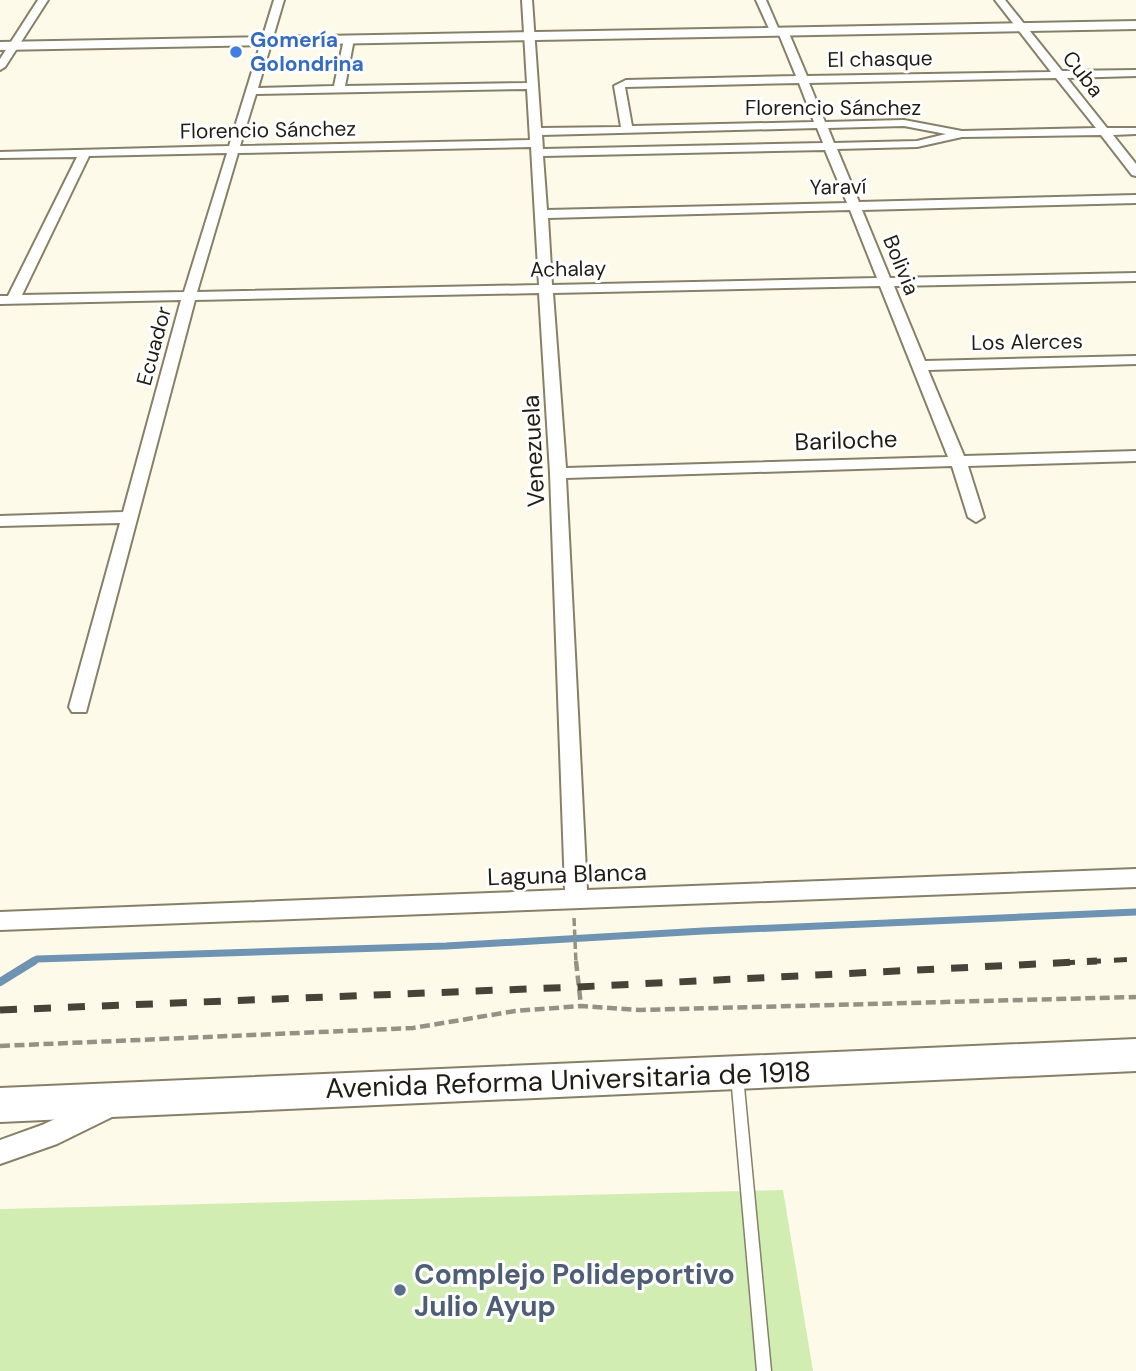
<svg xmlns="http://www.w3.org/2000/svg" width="1136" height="1371" viewBox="0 0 1136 1371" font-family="'DM Sans',sans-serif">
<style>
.green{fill:#d2edb2}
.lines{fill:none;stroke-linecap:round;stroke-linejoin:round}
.stream-far1{stroke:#6f93b2;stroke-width:7}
.stream{stroke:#6f93b2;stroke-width:8}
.lane-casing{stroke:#878068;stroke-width:3}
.street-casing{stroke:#878068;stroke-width:4}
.secondary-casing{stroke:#878068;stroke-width:4}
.path-far1{stroke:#959285;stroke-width:3.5;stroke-dasharray:8 3.5;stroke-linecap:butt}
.path{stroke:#959285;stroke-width:4.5;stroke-dasharray:10 4.5;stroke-linecap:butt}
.lane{fill:#fff;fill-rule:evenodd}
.street{fill:#fff;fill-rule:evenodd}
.secondary{fill:#fff;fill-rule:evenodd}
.rail-far1{stroke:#464338;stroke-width:5;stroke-dasharray:13 13;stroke-linecap:butt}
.rail{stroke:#464338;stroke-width:7;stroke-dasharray:17 17;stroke-linecap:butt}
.shop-dot{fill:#3f7fe0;stroke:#fff;stroke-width:2.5}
.service-dot{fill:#5c6f8a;stroke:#fff;stroke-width:2.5}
.labels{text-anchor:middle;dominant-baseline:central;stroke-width:6;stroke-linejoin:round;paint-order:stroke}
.far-shop-label{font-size:21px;font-weight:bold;fill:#366cbe;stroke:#fff;text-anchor:start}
.far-street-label{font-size:21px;fill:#201d14;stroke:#fff}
.street-label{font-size:24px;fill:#201d14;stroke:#fff}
.near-street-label{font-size:28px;fill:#201d14;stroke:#fff}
.near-service-label{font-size:28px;font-weight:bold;fill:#4e5e75;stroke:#fff;text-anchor:start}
</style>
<rect width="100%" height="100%" fill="#fefaea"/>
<path class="green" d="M783 1190 813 1371H0V1209Z"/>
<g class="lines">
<path class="stream-far1" d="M31 963 37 959 446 946 703 931 1136 912"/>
<path class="stream" d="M0 982 34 961"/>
<g class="lane-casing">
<path id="lane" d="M737 1070 741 1072 743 1076 771 1371H757L731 1076 733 1072Z"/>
</g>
<g class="street-casing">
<g id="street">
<path d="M38 0H48L5 67 0 70V59Z"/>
<path d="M274 0H284L258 88 334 86 344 39 349 36 354 39 345 86 527 83 522 0H532L541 128 621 127 614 86 626 80 796 76 778 32 771 33 756 0H766L779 30 783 28 788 31 807 76 1051 72 995 0H1005L1062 71 1136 70V76L1067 78 1107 128H1136V134L1113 135 1136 164V176L1132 175 1101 135 962 137 917 147 837 149 859 202 1136 195V203L862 210 890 278 1136 273V281L894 286 925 361 1136 356V364L928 370 964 456 1136 451V461L968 466 984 517 976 522 968 517 952 466 566 478 587 890 1136 869V887L0 930V912L565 890 550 473 539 293 195 300 86 712H72L69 707 120 523 0 526V516L123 512 181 300 0 304V296H8L77 157 0 158V152L229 146ZM1056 78 1096 128 962 131 904 120 825 122 809 83ZM799 83 814 122 632 126 625 87ZM527 89 530 140 240 146 256 94ZM904 126 946 134 917 141 834 143 828 128ZM817 128 823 143 543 149 542 135ZM531 147 539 285 197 292 238 153ZM825 150 847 203 547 210 543 156ZM227 153 184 292 22 295 89 156ZM850 210 877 278 552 285 548 218ZM880 286 948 457 566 468 553 293Z"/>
<path d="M105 1096 114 1100 118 1108 114 1116 57 1144 0 1164V1140L42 1125Z"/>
</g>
</g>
<g class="secondary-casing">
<g id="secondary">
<path d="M1136 21V29L0 50V42Z"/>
<path d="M1136 1039V1071L0 1122V1088Z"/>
</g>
</g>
<path class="path-far1" d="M574 918 576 963"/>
<g class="path">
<path d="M576 961 581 1006"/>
<path d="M0 1046 413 1028 515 1011 581 1006 640 1010 1136 997"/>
</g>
<use href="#lane" class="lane"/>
<use href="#street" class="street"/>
<use href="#secondary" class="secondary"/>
<path class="rail-far1" d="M1062 963 1136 959"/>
<path class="rail" d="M0 1010 577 987 1097 961"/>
</g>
<circle class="shop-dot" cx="236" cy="52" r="7"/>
<circle class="service-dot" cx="400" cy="1290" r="7"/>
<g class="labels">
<g class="far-shop-label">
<text x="250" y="40">Gomería<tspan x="250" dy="24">Golondrina</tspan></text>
</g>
<g class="far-street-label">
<text transform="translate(880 59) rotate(-1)">El chasque</text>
<text transform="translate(1083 74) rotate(52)">Cuba</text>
<text x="833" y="108">Florencio Sánchez</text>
<text transform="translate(268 130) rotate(-1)">Florencio Sánchez</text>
<text transform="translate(838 187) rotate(-1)">Yaraví</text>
<text transform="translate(901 265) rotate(68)">Bolivia</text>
<text transform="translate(568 269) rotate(-1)">Achalay</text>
<text transform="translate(1027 342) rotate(-1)">Los Alerces</text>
<text transform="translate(154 346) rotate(-75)">Ecuador</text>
</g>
<g class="street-label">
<text transform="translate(846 440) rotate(-2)">Bariloche</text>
<text transform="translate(533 451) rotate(-93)">Venezuela</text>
<text transform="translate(567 874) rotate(-2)">Laguna Blanca</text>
</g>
<g class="near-street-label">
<text transform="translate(568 1080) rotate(-2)">Avenida Reforma Universitaria de 1918</text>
</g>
<g class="near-service-label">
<text x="414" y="1274">Complejo Polideportivo<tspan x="414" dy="32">Julio Ayup</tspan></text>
</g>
</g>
</svg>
